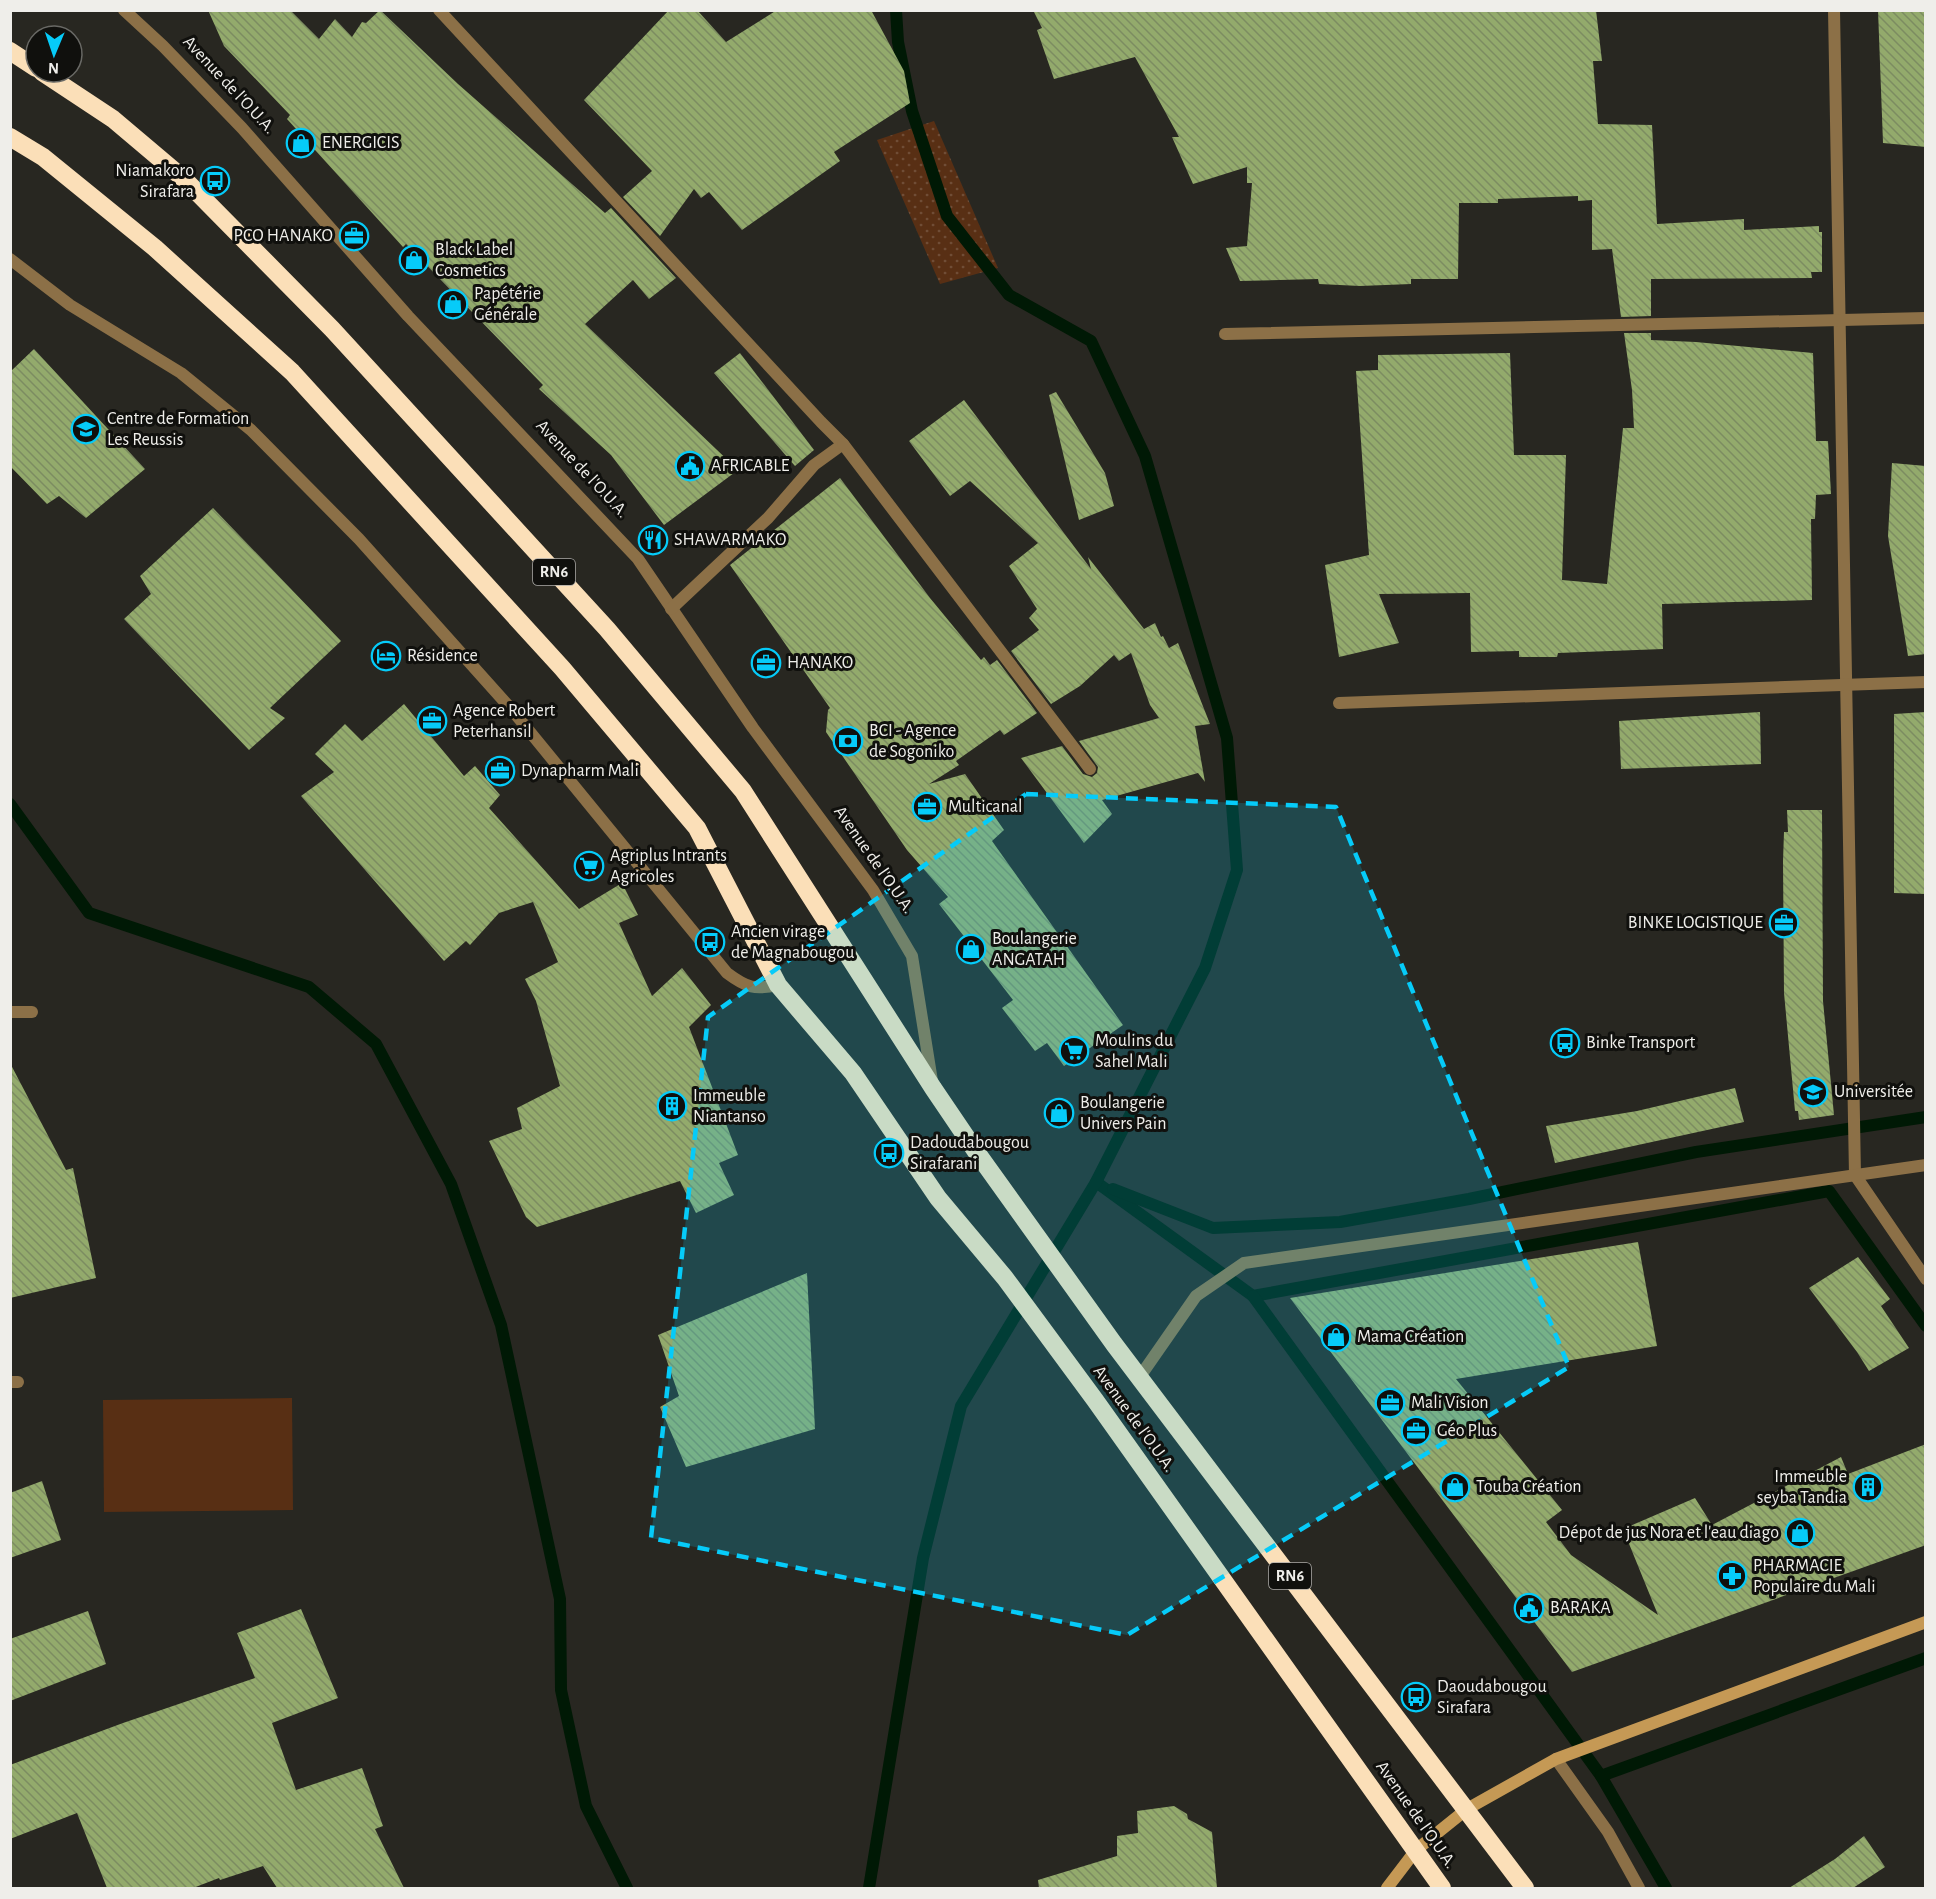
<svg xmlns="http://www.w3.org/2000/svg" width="1936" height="1899" viewBox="0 0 1936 1899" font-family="'Alegreya Sans',sans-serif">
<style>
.grass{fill:url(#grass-dots)}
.pitch{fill:#582f14}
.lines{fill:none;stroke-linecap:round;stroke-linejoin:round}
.stream{stroke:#001905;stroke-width:12}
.building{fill:url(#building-back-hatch)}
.street{stroke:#8c7047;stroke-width:12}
.secondary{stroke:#c59955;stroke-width:12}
.highway{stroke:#fbdfb8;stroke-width:18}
.marked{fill:#06cbf9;fill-opacity:0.2;stroke:#06cbf9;stroke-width:4.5;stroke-dasharray:12 8;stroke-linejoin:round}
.labels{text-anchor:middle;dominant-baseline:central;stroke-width:6;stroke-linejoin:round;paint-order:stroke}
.shield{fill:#10100d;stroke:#acaba8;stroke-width:1.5}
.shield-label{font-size:16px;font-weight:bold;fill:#efeeea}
.street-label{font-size:18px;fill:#efeeea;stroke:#10100d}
.poi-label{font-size:18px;fill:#efeeea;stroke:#10100d;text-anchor:start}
</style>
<defs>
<pattern id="grass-dots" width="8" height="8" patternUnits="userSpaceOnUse" patternTransform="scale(1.5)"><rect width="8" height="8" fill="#582f14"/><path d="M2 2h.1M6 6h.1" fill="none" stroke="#704d36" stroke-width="1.8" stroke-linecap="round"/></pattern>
<pattern id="building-back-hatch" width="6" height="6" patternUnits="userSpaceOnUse" patternTransform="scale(1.5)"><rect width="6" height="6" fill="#93aa6c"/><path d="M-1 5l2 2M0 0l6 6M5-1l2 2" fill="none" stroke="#7c8c61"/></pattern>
</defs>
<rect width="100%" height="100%" fill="#282721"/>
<path class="grass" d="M934 121 998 268 940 284 877 140Z"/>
<path class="pitch" d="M292 1398 293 1510 104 1512 103 1400Z"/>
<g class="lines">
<g class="stream">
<path d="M10 804 89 913 309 987 376 1044 451 1184 501 1325 560 1599 561 1690 586 1806 627 1888"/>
<path d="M1096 1182 1253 1296 1829 1191 1926 1326"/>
<path d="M1113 1189 1213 1228 1340 1222 1469 1199 1696 1152 1926 1117"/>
<path d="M1253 1296 1601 1776 1666 1888"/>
<path d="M1601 1776 1926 1658"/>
<path d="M869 1888 923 1558 961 1406 1096 1182 1205 968 1237 870 1227 738 1145 456 1091 341 1009 295 947 216 912 111 898 42 896 10"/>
</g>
</g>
<g class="building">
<path d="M208 10H290L319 39 335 19 352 37 362 22 366 23 380 10 458 84 605 213 611 208 676 278 649 299 633 280 585 324 738 470 664 525 611 455 539 389 543 385 406 244 403 247 287 119 290 115 224 46Z"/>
<path d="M669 10H697L726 42 777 10H871L904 71 910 103 834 152 840 161 742 230 709 192 701 198 694 189 660 236 623 197 652 171 584 100Z"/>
<path d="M1033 10H1596L1602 61H1593L1598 124 1652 125 1657 224 1744 219V230L1819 226V232H1822V272H1811L1812 278 1651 279V316L1621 317 1612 249 1592 250V200L1578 201V196L1498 199V203H1459L1458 279H1411V284L1360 286 1319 284 1318 279 1240 281 1226 248 1247 246 1252 183H1247V167L1193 184 1172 137H1179L1135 57 1054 79 1037 30 1042 28Z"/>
<path d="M1878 10H1926V147L1883 143Z"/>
<path d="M1624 333H1651V340L1696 342 1813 353 1816 441H1828L1831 494 1816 495 1815 519H1811L1812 600 1662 604 1663 649 1558 653 1557 657H1519V651L1471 652 1470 593 1379 594 1399 643 1339 657 1325 565 1369 555 1356 371 1378 370V355L1510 353 1514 455H1566L1562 580 1607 584 1623 428H1634L1632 390Z"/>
<path d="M34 349 145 469 86 518 59 496 47 504 10 466V372Z"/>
<path d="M740 353 814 450 795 466 714 373Z"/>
<path d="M1056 392 1105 473 1114 506 1079 520 1049 395Z"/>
<path d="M964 400 1091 569 1088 557 1144 629 1155 623 1161 637 1163 636 1169 648 1178 643 1210 724 1195 726 1205 782 1198 773 1102 800 1112 814 1084 843 1021 758 1062 746 1083 774 1092 777 1097 773 1098 767 1079 741 1159 718 1150 705 1131 653 1119 661 1114 655 1080 686 1051 704 1011 651 1039 630 1029 618 1037 609 1009 566 1038 543 970 481 950 496 909 441Z"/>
<path d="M1892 463 1926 466V654L1908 656 1888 536Z"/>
<path d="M840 478 930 598 981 660 984 657 990 665 997 660 1037 713 1004 735 1000 730 956 761 959 765 929 784 965 774 1004 830 992 841 1123 1025 1064 1066 1047 1043 1035 1051 1002 1008 1013 1000 939 904 948 897 907 850 826 732 828 710 830 708 730 565Z"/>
<path d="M213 508 341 641 270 708 285 718 249 750 124 619 151 594 140 576Z"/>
<path d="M404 704 464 776 475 766 500 795 489 808 579 909 622 883 638 915 619 923 652 996 682 968 711 1005 689 1027 738 1155 719 1163 734 1195 696 1213 680 1181 537 1227 526 1217 489 1141 522 1129 517 1108 560 1086 536 1001 525 979 558 962 533 902 499 913 470 945 466 941 444 961 301 796 334 772 315 754 345 724 362 741Z"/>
<path d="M1760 712 1761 764 1621 769 1619 721Z"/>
<path d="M1926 712V894L1894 893V714Z"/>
<path d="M1787 810H1822L1823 1001 1834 1115 1799 1120 1798 1111H1795L1784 993 1783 861 1784 832H1788Z"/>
<path d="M10 1063 66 1170 73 1168 96 1278 10 1298Z"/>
<path d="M1735 1088 1744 1122 1555 1163 1546 1126 1637 1111Z"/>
<path d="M1638 1242 1657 1346 1456 1379 1562 1510 1546 1522 1571 1555 1658 1615 1623 1529 1695 1498 1712 1525 1841 1457 1848 1474 1926 1444V1545L1572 1672 1290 1298Z"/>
<path d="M1858 1257 1890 1299 1881 1306 1909 1348 1869 1371 1857 1352 1809 1288Z"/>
<path d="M807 1273 815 1429 686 1467 660 1407 679 1396 658 1335Z"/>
<path d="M42 1481 61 1540 10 1558V1493Z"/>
<path d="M301 1609 338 1698 272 1723 296 1790 362 1768 383 1826 375 1829 404 1888H277L263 1866 220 1880 219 1878 193 1888H107L77 1813 10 1839V1765L123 1723 255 1678 237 1633Z"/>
<path d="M88 1611 106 1664 10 1701V1639Z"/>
<path d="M1174 1806 1187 1814 1188 1819 1212 1832 1217 1888H1039L1038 1880 1117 1856V1836L1138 1833 1137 1811Z"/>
<path d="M1864 1836 1885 1867 1853 1888H1789L1835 1859Z"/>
</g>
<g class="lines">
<g class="street">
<path d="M124 10 163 46 242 128 408 316 638 559 753 728 873 890 912 956 932 1081"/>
<path d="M439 10 821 422 843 444 814 465 768 518 671 609"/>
<path d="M1834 10 1855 1175 1926 1279"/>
<path d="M10 259 70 305 181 373 251 430 359 539 512 710 727 973C747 988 755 990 778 985"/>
<path d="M1225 334 1926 318"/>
<path d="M843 444 1090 769"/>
<path d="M1339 703 1926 682"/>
<path d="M10 1012H32"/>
<path d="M1139 1378 1196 1296 1244 1263 1926 1165"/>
<path d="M10 1382H18"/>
<path d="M1556 1759 1608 1832 1639 1888"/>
</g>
<path class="secondary" d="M1387 1888 1416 1850 1467 1809 1556 1759 1926 1622"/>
<g class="highway">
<path d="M10 51 36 68"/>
<path d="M42 72 113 119 184 179 332 329 607 629 743 791 933 1088 975 1150 1114 1344 1525 1888"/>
<path d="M10 137 43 157 155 248 292 372 562 668 697 828 778 985 853 1073 938 1198 1005 1278 1095 1400 1442 1888"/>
</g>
</g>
<path class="marked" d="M1026 794 1336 807 1569 1367 1127 1635 651 1538 708 1017Z"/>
<defs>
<g id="shop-ring" transform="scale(1.5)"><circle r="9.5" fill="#10100d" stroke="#06cbf9" stroke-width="1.5"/><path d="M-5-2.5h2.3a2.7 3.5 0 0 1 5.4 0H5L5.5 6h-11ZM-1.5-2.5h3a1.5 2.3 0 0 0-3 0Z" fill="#06cbf9"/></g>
<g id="bus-ring" transform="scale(1.5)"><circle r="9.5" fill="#10100d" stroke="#06cbf9" stroke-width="1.5"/><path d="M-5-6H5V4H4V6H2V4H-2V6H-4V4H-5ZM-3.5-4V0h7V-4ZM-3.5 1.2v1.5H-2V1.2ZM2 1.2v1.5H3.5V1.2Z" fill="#06cbf9"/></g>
<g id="office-ring" transform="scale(1.5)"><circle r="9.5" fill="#10100d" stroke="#06cbf9" stroke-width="1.5"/><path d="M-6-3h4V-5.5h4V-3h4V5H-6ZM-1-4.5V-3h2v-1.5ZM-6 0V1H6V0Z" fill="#06cbf9"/></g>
<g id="school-ring" transform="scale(1.5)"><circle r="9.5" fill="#10100d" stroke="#06cbf9" stroke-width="1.5"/><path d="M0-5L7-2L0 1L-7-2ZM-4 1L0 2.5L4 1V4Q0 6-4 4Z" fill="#06cbf9"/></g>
<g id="civic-ring" transform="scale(1.5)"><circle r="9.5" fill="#10100d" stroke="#06cbf9" stroke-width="1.5"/><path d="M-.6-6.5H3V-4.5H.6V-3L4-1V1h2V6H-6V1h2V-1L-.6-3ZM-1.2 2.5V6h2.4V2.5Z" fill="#06cbf9"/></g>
<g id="restaurant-ring" transform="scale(1.5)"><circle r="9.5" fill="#10100d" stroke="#06cbf9" stroke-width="1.5"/><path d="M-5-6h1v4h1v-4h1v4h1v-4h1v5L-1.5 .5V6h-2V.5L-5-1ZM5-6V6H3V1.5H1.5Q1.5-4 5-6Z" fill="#06cbf9"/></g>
<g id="hotel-ring" transform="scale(1.5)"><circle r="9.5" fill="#10100d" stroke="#06cbf9" stroke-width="1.5"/><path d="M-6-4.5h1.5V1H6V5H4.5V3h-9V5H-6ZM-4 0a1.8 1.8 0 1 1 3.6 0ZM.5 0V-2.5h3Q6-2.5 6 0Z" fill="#06cbf9"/></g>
<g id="bank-ring" transform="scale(1.5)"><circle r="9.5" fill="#10100d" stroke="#06cbf9" stroke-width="1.5"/><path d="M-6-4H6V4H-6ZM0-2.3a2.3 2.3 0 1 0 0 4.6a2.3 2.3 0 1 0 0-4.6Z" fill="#06cbf9"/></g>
<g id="supermarket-ring" transform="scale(1.5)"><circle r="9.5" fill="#10100d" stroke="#06cbf9" stroke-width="1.5"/><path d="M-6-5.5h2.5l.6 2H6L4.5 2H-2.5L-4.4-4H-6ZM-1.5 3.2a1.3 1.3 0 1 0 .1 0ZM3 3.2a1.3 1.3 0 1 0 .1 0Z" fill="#06cbf9"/></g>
<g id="building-ring" transform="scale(1.5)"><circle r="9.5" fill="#10100d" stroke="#06cbf9" stroke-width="1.5"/><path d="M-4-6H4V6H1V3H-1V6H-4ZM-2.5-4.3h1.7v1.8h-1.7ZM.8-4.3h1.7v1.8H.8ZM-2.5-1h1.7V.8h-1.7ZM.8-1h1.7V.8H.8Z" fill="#06cbf9"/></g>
<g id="pharmacy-ring" transform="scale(1.5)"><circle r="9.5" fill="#10100d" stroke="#06cbf9" stroke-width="1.5"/><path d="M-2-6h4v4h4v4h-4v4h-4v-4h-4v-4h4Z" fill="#06cbf9"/></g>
</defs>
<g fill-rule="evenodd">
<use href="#shop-ring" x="301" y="143"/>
<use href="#bus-ring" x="215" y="181"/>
<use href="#office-ring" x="354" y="236"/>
<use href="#shop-ring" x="414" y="260"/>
<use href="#shop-ring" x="453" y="304"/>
<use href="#school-ring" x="86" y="429"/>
<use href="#civic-ring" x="690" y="466"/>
<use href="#restaurant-ring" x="653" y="540"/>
<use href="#hotel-ring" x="386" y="656"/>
<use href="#office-ring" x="766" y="663"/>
<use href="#office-ring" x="432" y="721"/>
<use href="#bank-ring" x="848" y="741"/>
<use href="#office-ring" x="500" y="771"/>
<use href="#office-ring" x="927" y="807"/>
<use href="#supermarket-ring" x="589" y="866"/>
<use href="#office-ring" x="1784" y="923"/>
<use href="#bus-ring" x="710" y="942"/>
<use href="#shop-ring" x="971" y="949"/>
<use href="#bus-ring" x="1565" y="1043"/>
<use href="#supermarket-ring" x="1074" y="1051"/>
<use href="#school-ring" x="1813" y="1092"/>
<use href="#building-ring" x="672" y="1106"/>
<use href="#shop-ring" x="1059" y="1113"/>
<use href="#bus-ring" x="889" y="1153"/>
<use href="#shop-ring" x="1336" y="1337"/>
<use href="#office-ring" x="1390" y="1403"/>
<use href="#office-ring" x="1416" y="1431"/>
<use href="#shop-ring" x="1455" y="1487"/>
<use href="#building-ring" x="1868" y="1487"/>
<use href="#shop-ring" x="1800" y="1533"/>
<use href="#pharmacy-ring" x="1732" y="1576"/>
<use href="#civic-ring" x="1529" y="1608"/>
<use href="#bus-ring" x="1416" y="1697"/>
</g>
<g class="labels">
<g class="shield">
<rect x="533" y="559" width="42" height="26" rx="4.5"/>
<rect x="1269" y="1563" width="42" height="26" rx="4.5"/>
</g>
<g class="shield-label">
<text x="554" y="572">RN6</text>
<text x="1290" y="1576">RN6</text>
</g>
<g class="street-label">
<text transform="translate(229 85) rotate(47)">Avenue de l'O.U.A.</text>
<text transform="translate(582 469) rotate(47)">Avenue de l'O.U.A.</text>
<text transform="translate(874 860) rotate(55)">Avenue de l'O.U.A.</text>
<text transform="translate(1134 1419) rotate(54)">Avenue de l'O.U.A.</text>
<text transform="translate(1416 1815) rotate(55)">Avenue de l'O.U.A.</text>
</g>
<g class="poi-label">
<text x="322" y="143">ENERGICIS</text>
<text x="194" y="171" text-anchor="end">Niamakoro<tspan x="194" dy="21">Sirafara</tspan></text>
<text x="333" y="236" text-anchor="end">PCO HANAKO</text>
<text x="435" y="250">Black Label<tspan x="435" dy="21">Cosmetics</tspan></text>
<text x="474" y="294">Papétérie<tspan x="474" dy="21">Générale</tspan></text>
<text x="107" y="419">Centre de Formation<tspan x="107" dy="21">Les Reussis</tspan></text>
<text x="711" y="466">AFRICABLE</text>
<text x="674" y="540">SHAWARMAKO</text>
<text x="407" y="656">Résidence</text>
<text x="787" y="663">HANAKO</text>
<text x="453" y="711">Agence Robert<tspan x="453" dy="21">Peterhansil</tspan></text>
<text x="869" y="731">BCI - Agence<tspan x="869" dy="21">de Sogoniko</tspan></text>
<text x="521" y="771">Dynapharm Mali</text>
<text x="948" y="807">Multicanal</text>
<text x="610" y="856">Agriplus Intrants<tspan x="610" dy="21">Agricoles</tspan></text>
<text x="1763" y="923" text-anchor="end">BINKE LOGISTIQUE</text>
<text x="731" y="932">Ancien virage<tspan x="731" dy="21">de Magnabougou</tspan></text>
<text x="992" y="939">Boulangerie<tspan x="992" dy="21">ANGATAH</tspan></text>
<text x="1095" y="1041">Moulins du<tspan x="1095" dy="21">Sahel Mali</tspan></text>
<text x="1586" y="1043">Binke Transport</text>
<text x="1834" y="1092">Universitée</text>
<text x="693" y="1096">Immeuble<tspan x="693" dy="21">Niantanso</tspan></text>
<text x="1080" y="1103">Boulangerie<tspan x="1080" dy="21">Univers Pain</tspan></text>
<text x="910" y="1143">Dadoudabougou<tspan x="910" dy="21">Sirafarani</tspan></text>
<text x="1357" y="1337">Mama Création</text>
<text x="1411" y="1403">Mali Vision</text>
<text x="1437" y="1431">Géo Plus</text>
<text x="1847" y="1477" text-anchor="end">Immeuble<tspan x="1847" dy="21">seyba Tandia</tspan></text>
<text x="1476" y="1487">Touba Création</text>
<text x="1779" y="1533" text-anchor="end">Dépot de jus Nora et l'eau diago</text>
<text x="1753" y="1566">PHARMACIE<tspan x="1753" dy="21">Populaire du Mali</tspan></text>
<text x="1550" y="1608">BARAKA</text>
<text x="1437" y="1687">Daoudabougou<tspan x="1437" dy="21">Sirafara</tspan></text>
</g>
</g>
<rect width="1936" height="1899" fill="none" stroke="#efeeea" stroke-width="24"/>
<g transform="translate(54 54) rotate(182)"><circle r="28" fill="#10100d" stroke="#696965" stroke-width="1.5"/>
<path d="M0-4.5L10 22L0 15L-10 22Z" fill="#06cbf9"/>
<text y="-9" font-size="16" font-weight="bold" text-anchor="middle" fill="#efeeea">N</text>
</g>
</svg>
